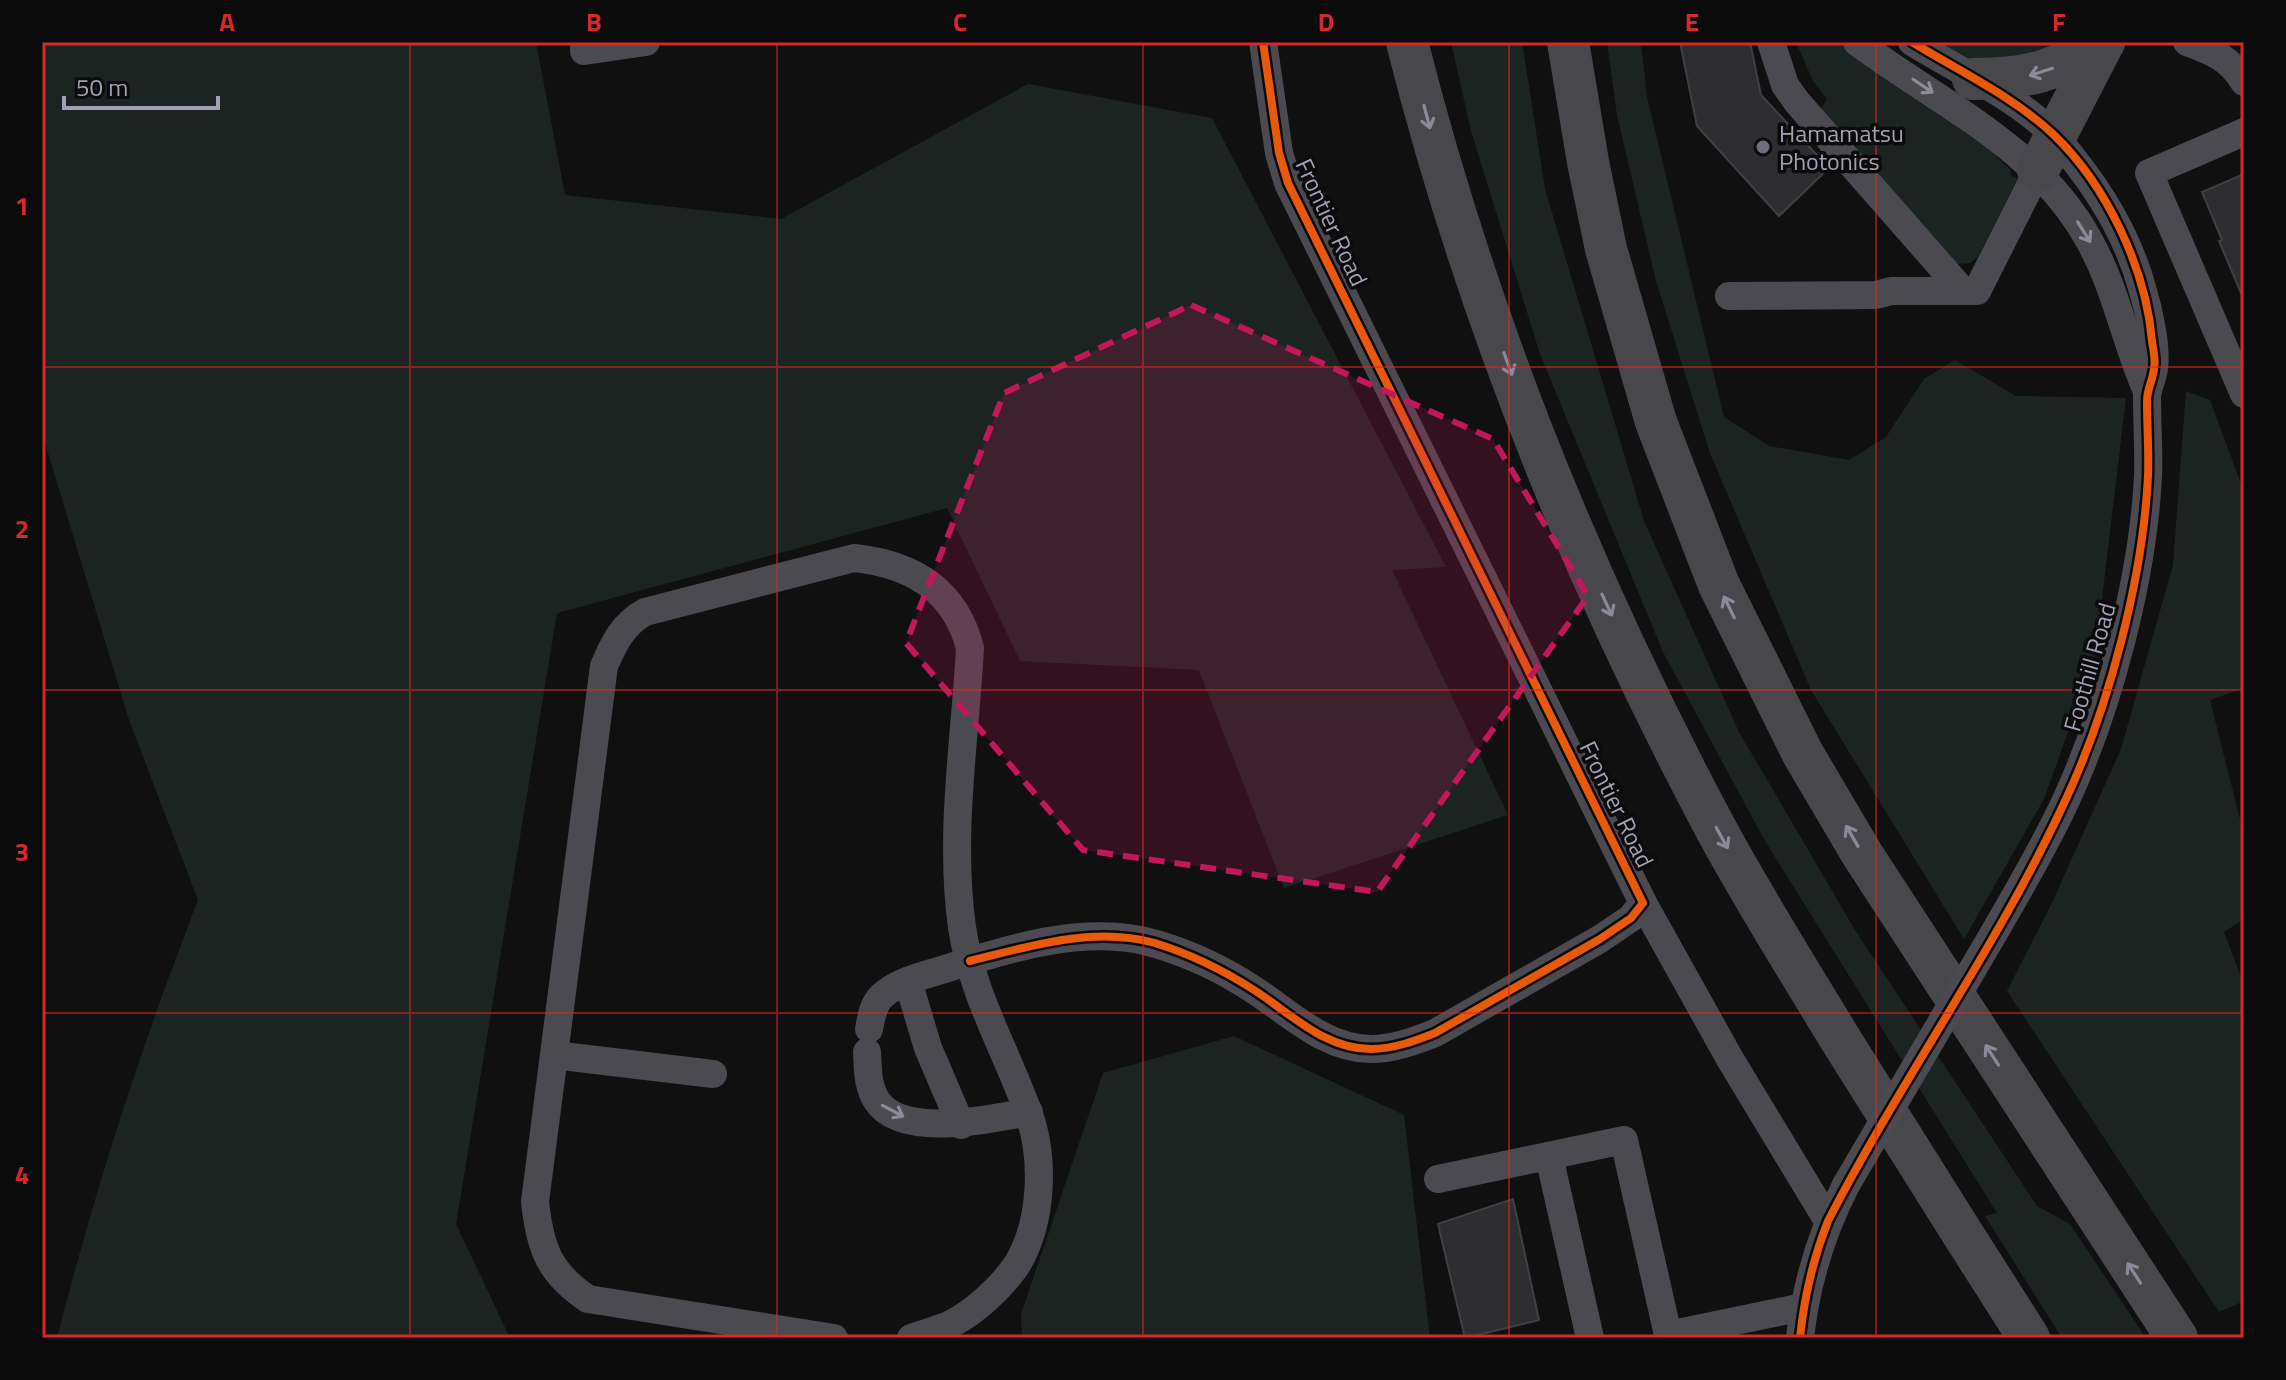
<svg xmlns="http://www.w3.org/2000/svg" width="2286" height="1380" viewBox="0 0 2286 1380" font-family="'Titillium Web',sans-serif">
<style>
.green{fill:#1c2421}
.building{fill:#2d2c2f;stroke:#413f45;stroke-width:2}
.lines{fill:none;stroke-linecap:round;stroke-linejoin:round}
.minor{stroke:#4c4a51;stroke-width:28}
.highway{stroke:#48474c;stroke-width:42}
.minor-bridge{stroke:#4c4a51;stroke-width:28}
.cycleway-casing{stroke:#0c0b0c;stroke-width:13}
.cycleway{stroke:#e8590c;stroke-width:8}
.oneway{stroke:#8d899a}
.oneway2{stroke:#8e8a9b}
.marked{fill:#c2185b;fill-opacity:0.2;stroke:#c2185b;stroke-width:6;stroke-dasharray:16 10;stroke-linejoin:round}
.grid{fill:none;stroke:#d62828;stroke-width:2;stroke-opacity:0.55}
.poi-dot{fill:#716d7b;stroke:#0c0b0c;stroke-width:3}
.labels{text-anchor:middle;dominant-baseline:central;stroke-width:7;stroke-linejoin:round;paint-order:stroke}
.poi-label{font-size:24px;fill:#a49fb4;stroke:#0c0b0c;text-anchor:start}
.street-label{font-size:24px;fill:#a49fb4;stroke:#0c0b0c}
.neatline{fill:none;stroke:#d62828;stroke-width:3}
.grid-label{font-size:26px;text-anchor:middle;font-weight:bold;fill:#d62828}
</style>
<rect width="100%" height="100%" fill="#111011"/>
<g class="green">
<path d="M42 42H536L565 195 781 219 1028 84 1212 118 1446 567 1392 570 1508 815 1284 888 1199 670 1020 661 947 508 557 613 456 1224 510 1338H57C95 1189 142 1044 198 900L129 720 42 433Z"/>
<path d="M1451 42H1522L1545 189 1644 521 1739 732 1855 930 2037 1206 2070 1224 2146 1338H2062L1985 1216 1997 1213 1765 841 1663 652 1540 354 1471 131Z"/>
<path d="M1607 42H1641L1647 97 1724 417 1769 446 1849 460 1886 437 1924 379 1955 360 2016 396 2126 398 2095 657 2044 799 1964 939 1811 690 1710 453 1656 281 1617 115Z"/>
<path d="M1796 42H1843L1871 66 1999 150 1996 157 2010 169 2011 176 2018 178 1977 258 1970 263 1955 264 1818 113 1827 99 1813 81Z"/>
<path d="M1926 42H2057C2036 57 1992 69 1965 63 1952 60 1938 48 1926 42Z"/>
<path d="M2186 391 2210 400 2244 492V688L2210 700 2244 835V919L2224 932 2244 985V1301L2219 1312 2007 991 2051 905 2121 749 2173 565Z"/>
<path d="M1234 1036 1404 1115 1430 1338H1022L1021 1314 1103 1073Z"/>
</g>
<g class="building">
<path d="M1680 42H1750L1761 95 1829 168 1779 216 1697 126Z"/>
<path d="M2244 174V300L2219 241 2222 240 2202 192Z"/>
<path d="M1513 1199 1539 1320 1465 1338 1438 1224Z"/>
</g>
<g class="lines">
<g class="minor">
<path d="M584 42V51L646 42"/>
<path d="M1771 42 1785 85 1797 102 1961 289"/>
<path d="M1857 42C1940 104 2039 147 2090 242 2116 289 2125 341 2146 389"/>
<path d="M1912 42C1955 69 2025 101 2057 139 2096 184 2128 234 2143 291 2149 311 2157 348 2154 368 2153 379 2147 387 2147 398 2147 424 2149 450 2148 476 2143 578 2109 706 2067 798 2047 842 2022 884 1998 926"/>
<path d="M2187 42C2212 51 2230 58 2244 82"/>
<path d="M2244 132 2149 173 2244 394"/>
<path d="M1729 296 1876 295 1891 291H1977L2038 170"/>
<path d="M1643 903 1730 1059 1828 1221"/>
<path d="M908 981 928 1048 961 1125"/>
<path d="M869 1029C871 1018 873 1004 882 996 899 980 927 975 948 968 1012 947 1090 924 1156 944 1190 954 1224 970 1254 990 1290 1013 1325 1049 1371 1049 1393 1049 1415 1041 1435 1033L1600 939 1631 918 1643 903 1288 183 1279 153 1263 42"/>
<path d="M867 1052C868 1068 867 1086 877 1101 902 1139 992 1119 1029 1112"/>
<path d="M554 1055 713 1074"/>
<path d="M1549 1156 1590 1338"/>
<path d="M1438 1179 1624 1140 1668 1335 1803 1307"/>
<path d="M834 1338 588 1299C549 1273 540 1248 535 1202L604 666C614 643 623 624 645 612L854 558C912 564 955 590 970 648 965 741 949 834 962 927 971 991 1005 1049 1027 1109 1045 1155 1043 1220 1018 1263 1003 1286 975 1312 951 1324 938 1330 924 1333 911 1338"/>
<path d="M1800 1338C1806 1283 1821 1234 1846 1185"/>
</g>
<g class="highway">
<path d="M1407 42C1476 316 1584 582 1717 831 1755 901 1798 969 1839 1037 1902 1138 1965 1238 2029 1338"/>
<path d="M1568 42 1588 162 1606 249 1656 422 1719 585 1803 754 1862 854 2177 1338"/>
<path d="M1973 79C2032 79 2052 71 2104 42"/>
<path d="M2038 170 2104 42"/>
</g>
<path class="minor-bridge" d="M1846 1185 1998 926"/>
<g class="cycleway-casing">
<g id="cycleway">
<path d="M970 961C1030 946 1093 926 1155 943 1190 954 1223 970 1254 990 1290 1013 1324 1049 1371 1049 1393 1049 1415 1041 1435 1033L1600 939 1631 918 1643 903 1288 183 1279 153 1263 42"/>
<path d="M1800 1338C1804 1298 1813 1259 1828 1221 1902 1078 1998 946 2066 799 2109 707 2143 578 2148 476 2149 451 2147 426 2147 401 2147 389 2153 380 2154 368 2156 360 2153 349 2152 341 2146 269 2107 186 2054 135 2014 97 1959 71 1912 42"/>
</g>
</g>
<use href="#cycleway" class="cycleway"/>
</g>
<defs><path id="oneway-shaft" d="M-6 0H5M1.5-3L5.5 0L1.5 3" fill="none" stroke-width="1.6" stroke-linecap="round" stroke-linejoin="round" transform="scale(2)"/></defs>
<g class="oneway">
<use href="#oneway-shaft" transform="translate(2041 72) rotate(162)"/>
<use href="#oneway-shaft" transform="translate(1427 117) rotate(75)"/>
<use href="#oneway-shaft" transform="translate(1508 364) rotate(70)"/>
<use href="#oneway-shaft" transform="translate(1607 605) rotate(65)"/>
<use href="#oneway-shaft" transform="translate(1729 607) rotate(-116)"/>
<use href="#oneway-shaft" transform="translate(1852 836) rotate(-120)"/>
<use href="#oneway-shaft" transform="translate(1722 838) rotate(61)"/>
<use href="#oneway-shaft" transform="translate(1992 1055) rotate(-123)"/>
<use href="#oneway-shaft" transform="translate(2134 1273) rotate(-123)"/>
</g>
<g class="oneway2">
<use href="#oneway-shaft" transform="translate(1923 86) rotate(34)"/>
<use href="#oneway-shaft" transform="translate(2084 232) rotate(58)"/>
<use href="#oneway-shaft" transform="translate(893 1111) rotate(28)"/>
</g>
<path class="marked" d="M1191 305 1493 439 1588 596 1377 892 1083 850 906 643 1004 393Z"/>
<path class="grid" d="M410 42V1338M777 42V1338M1143 42V1338M1509 42V1338M1876 42V1338M42 367H2244M42 690H2244M42 1013H2244"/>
<circle class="poi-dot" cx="1763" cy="147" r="8"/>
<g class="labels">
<g class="poi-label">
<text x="1779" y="133">Hamamatsu<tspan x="1779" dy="28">Photonics</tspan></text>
</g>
<g class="street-label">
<text transform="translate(1332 222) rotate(65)">Frontier Road</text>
<text transform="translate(2089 667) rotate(-74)">Foothill Road</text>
<text transform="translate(1617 804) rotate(64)">Frontier Road</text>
</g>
</g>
<rect width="2286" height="1380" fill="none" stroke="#0c0b0c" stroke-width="88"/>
<path d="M64 96v12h154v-12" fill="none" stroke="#a49fb4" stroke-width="4"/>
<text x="76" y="96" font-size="24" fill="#a49fb4" stroke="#0c0b0c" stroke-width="6" paint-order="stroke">50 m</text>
<rect x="44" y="44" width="2198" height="1292" class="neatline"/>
<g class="grid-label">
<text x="227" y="31">A</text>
<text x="594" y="31">B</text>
<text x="960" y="31">C</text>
<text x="1326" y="31">D</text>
<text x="1692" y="31">E</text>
<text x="2059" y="31">F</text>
<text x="22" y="215">1</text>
<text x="22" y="538">2</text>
<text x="22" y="861">3</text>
<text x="22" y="1184">4</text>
</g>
</svg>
